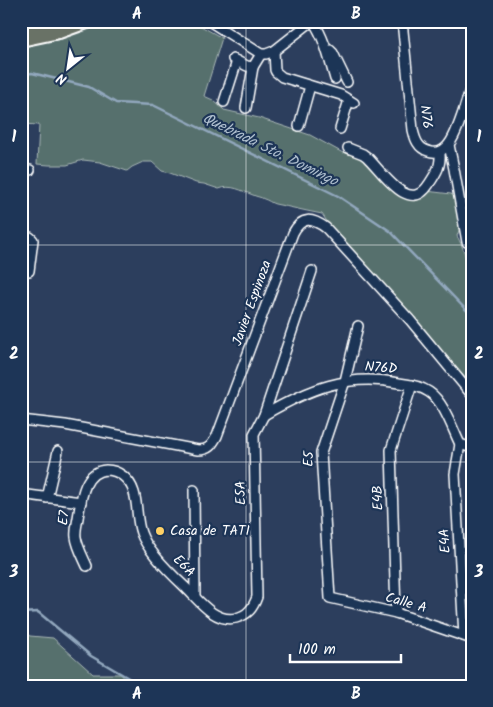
<svg xmlns="http://www.w3.org/2000/svg" width="493" height="707" viewBox="0 0 493 707" font-family="Kalam,sans-serif">
<style>
.green{fill:#56706d;stroke:#aab8b6}
.lines{fill:none;stroke-linecap:round;stroke-linejoin:round}
.stream{stroke:#92a8be;stroke-width:2.5}
.minor-casing{stroke:#fff;stroke-width:12}
.highway-casing{stroke:#fff;stroke-width:18}
.minor{stroke:#1d3557;stroke-width:9}
.highway{stroke:#697266;stroke-width:14}
.grid{fill:none;stroke:#fff;stroke-width:1;stroke-opacity:0.55}
.poi-dot{fill:#ffd166;stroke:#1d3557;stroke-width:2}
.labels{text-anchor:middle;dominant-baseline:central;stroke-width:4.5;stroke-linejoin:round;paint-order:stroke}
.street-label{font-size:14px;fill:#fff;stroke:#1d3557}
.poi-label{font-size:14px;fill:#fff;stroke:#1d3557;text-anchor:start}
.water-label{font-size:15px;font-style:italic;fill:#aebece;stroke:#1d3557}
.neatline{fill:none;stroke:#fff;stroke-width:2}
.grid-label{font-size:16px;text-anchor:middle;font-weight:bold;fill:#fff}
</style>
<rect width="100%" height="100%" fill="#2c3e5d"/>
<filter id="ink" filterUnits="userSpaceOnUse"><feTurbulence type="fractalNoise" baseFrequency=".02" numOctaves="2"/><feDisplacementMap in="SourceGraphic" scale="10" xChannelSelector="R" yChannelSelector="G"/><feConvolveMatrix kernelMatrix="1 2 1 2 8 2 1 2 1" color-interpolation-filters="sRGB"/></filter>
<g filter="url(#ink)">
<g class="green">
<path d="M21 21H192L222 38 204 96 213 100 224 110 259 118 310 135 343 153 359 148 411 197 426 191 451 194 458 198 462 222 457 236C464 249 466 256 467 271L472 274V386L413 317 328 223 322 214C306 211 290 207 275 204 271 203 268 200 264 199 261 197 257 197 253 195 242 191 231 184 219 189L204 184 196 183 170 173 162 171 152 162H143L132 167 127 171 100 162 83 160 67 165H49L37 164 39 125 21 124Z"/>
<path d="M21 631 30 636 53 638 93 674H121L130 686H21Z"/>
</g>
<g class="lines">
<g class="stream">
<path d="M21 75 32 73 89 87 116 103 153 105 338 196 390 231 472 316"/>
<path d="M21 613 38 612 91 656 142 686"/>
</g>
<g class="minor-casing">
<g id="minor">
<path d="M209 21 261 54H266L274 51 312 21"/>
<path d="M313 21C325 39 329 59 335 79"/>
<path d="M402 21 413 130C415 139 418 148 428 151 436 154 444 151 449 144 459 131 466 101 472 84"/>
<path d="M330 50 333 53 347 82"/>
<path d="M274 51 275 70 276 72 282 77 341 95 354 103"/>
<path d="M233 59 247 66 253 67 261 54"/>
<path d="M224 102 237 61"/>
<path d="M246 108 253 67"/>
<path d="M299 126 310 86"/>
<path d="M340 129 349 100"/>
<path d="M449 145 454 169 467 242"/>
<path d="M348 148 363 154 367 157C382 171 409 216 429 184 437 172 441 166 440 152"/>
<path d="M21 170H30"/>
<path d="M21 237H30L33 240 29 271"/>
<path d="M358 326 345 381 321 453 330 598 396 613 472 639"/>
<path d="M264 415C309 389 347 373 399 383 409 384 420 386 429 392 444 402 452 428 460 444L472 448"/>
<path d="M21 420 65 425 198 450C209 450 212 445 217 436L293 233C302 216 312 218 326 228L410 320 472 395"/>
<path d="M460 444 455 474 464 636"/>
<path d="M194 490 195 596"/>
<path d="M28 495 81 502"/>
<path d="M47 498 58 451"/>
<path d="M87 566C83 557 77 546 76 537 75 531 77 524 78 518 81 501 83 471 106 470 112 470 118 472 123 476 141 490 134 514 141 533 147 550 170 573 184 586 198 599 214 623 236 618 248 615 253 608 257 597L254 434 264 415 312 271"/>
<path d="M396 613 391 450 412 385"/>
</g>
</g>
<g class="highway-casing">
<g id="highway">
<path d="M21 26 48 21"/>
<path d="M21 39 59 31 87 21"/>
</g>
</g>
<use href="#minor" class="minor"/>
<use href="#highway" class="highway"/>
</g>
</g>
<path class="grid" d="M246 21V686M21 245H472M21 462H472"/>
<circle class="poi-dot" cx="160" cy="531" r="5"/>
<g class="labels">
<g class="street-label">
<text transform="translate(426 117) rotate(83)">N76</text>
<text transform="translate(252 303) rotate(-70)">Javier Espinoza</text>
<text transform="translate(381 368) rotate(4)">N76D</text>
<text transform="translate(309 459) rotate(-87)">E5</text>
<text transform="translate(241 493) rotate(-91)">E5A</text>
<text transform="translate(378 498) rotate(-92)">E4B</text>
<text transform="translate(64 518) rotate(-82)">E7</text>
<text transform="translate(445 541) rotate(-93)">E4A</text>
<text transform="translate(184 566) rotate(46)">E6A</text>
<text transform="translate(406 603) rotate(16)">Calle A</text>
</g>
<g class="poi-label">
<text x="170" y="531">Casa de TATI</text>
</g>
<g class="water-label">
<text transform="translate(270 150) rotate(26)">Quebrada Sto. Domingo</text>
</g>
</g>
<rect width="493" height="707" fill="none" stroke="#1d3557" stroke-width="55"/>
<g transform="translate(68 68) rotate(210)" stroke="#1d3557" stroke-width="4" paint-order="stroke">
<path d="M0-4L9 19L0 12L-9 19Z" fill="#ffffff"/>
<text y="-8" font-size="14" font-weight="bold" text-anchor="middle" fill="#ffffff">N</text>
</g>
<path d="M290 654v8h111v-8" fill="none" stroke="#ffffff" stroke-width="2.5"/>
<text x="298" y="654" font-size="15" fill="#ffffff" stroke="#1d3557" stroke-width="4" paint-order="stroke">100 m</text>
<rect x="28" y="28" width="438" height="652" class="neatline"/>
<g class="grid-label">
<text x="137" y="19">A</text>
<text x="356" y="19">B</text>
<text x="14" y="142">1</text>
<text x="479" y="142">1</text>
<text x="14" y="359">2</text>
<text x="479" y="359">2</text>
<text x="14" y="577">3</text>
<text x="479" y="577">3</text>
<text x="137" y="699">A</text>
<text x="356" y="699">B</text>
</g>
</svg>
